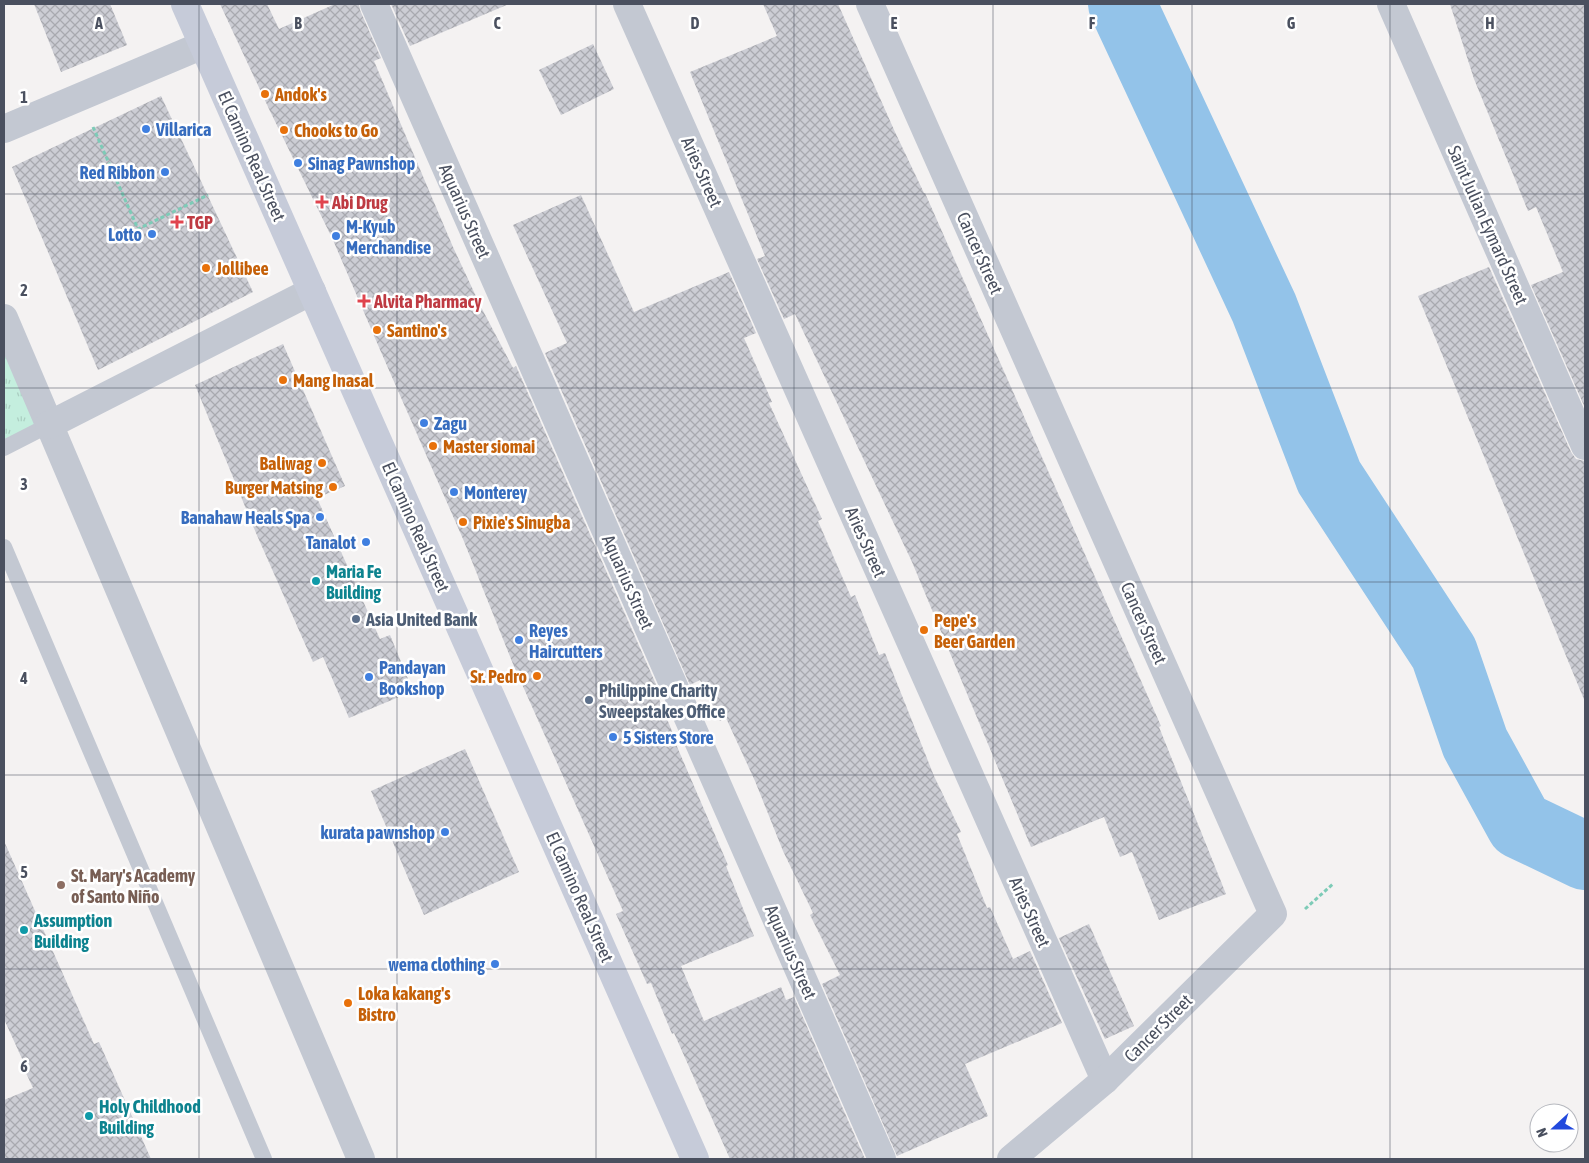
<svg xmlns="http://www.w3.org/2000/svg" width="1589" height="1163" viewBox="0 0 1589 1163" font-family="'Asap Condensed',sans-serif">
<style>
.park{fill:url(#park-tufts)}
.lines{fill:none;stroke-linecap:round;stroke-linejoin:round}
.river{stroke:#93c3e9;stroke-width:68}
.building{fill:url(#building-cross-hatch)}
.path{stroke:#7dcbb7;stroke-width:3;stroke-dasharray:4 2.5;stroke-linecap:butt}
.lane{stroke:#c3c8d2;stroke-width:16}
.street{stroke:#c3c8d2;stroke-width:28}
.secondary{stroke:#c6cbd9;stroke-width:28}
.grid{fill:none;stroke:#4a505f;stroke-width:1;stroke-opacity:0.55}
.food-dot{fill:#e8710a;stroke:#fff;stroke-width:2}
.shop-dot{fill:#3f7fe0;stroke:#fff;stroke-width:2}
.health-dot{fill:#e0444e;stroke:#fff;stroke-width:2}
.culture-dot{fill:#0f9aa8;stroke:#fff;stroke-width:2}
.service-dot{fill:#5c6f8a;stroke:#fff;stroke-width:2}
.education-dot{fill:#8d6e63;stroke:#fff;stroke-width:2}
.labels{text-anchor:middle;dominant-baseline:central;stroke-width:5;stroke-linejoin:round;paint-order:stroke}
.food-label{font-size:18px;font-weight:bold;fill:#c56008;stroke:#fff;text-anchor:start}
.shop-label{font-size:18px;font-weight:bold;fill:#366cbe;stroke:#fff;text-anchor:start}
.street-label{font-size:18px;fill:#4a505f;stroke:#fff}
.health-label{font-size:18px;font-weight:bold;fill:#be3a42;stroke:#fff;text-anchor:start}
.culture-label{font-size:18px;font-weight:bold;fill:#0d838f;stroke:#fff;text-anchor:start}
.service-label{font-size:18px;font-weight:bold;fill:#4e5e75;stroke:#fff;text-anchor:start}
.education-label{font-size:18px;font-weight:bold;fill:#785e54;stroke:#fff;text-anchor:start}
.grid-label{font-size:16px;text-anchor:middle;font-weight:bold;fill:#4a505f;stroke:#fff;stroke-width:5;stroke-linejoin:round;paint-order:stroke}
</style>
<defs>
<pattern id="park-tufts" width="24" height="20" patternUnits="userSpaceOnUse" patternTransform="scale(1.25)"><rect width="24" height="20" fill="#c4eede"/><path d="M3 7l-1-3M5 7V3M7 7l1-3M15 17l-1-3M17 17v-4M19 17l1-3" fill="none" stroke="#aacec1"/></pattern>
<pattern id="building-cross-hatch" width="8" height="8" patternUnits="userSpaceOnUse" patternTransform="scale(1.25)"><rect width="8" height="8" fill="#cccdd4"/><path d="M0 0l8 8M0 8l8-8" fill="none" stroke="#a8a9af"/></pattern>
</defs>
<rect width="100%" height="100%" fill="#f4f2f2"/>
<path class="park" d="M4 316 49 424 4 445Z"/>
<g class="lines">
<path class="river" d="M1122 4 1264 308 1329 477 1444 653 1475 743 1520 825 1585 856"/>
</g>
<g class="building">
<path d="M34 4H110L127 45 61 72Z"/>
<path d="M220 4H267L279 29 335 4H359L360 10 381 58 374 61 453 247 481 307 513 368 516 366 662 698 659 699 676 741 675 742 728 865 726 866 754 936 681 966 704 1021 781 987 786 1000 794 997 865 1159H730L674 1033 672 1034 651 983 647 984 616 914 623 911 513 664 463 539 381 352 333 240 269 109Z"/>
<path d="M391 4H509L410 46Z"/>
<path d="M763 4H838L895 132 924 193H925L1161 726 1159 727 1226 894 1159 920 1132 852 1120 857 1104 817 1031 847 912 562 795 314 784 319 757 259 765 256 690 72 777 36Z"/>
<path d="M1450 4H1585V408L1531 285 1563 272 1536 207 1528 211 1474 79Z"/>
<path d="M593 44 614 89 561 115 539 70Z"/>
<path d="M161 96 253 292 98 370 12 167Z"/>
<path d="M581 195 634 312 729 272 756 333 744 338 772 402 769 403 822 519 818 521 851 597 855 595 879 655 885 653 934 776 961 832 957 834 987 908 990 907 1013 959 1030 951 1062 1023 965 1064 988 1116 897 1156 822 984 840 975 810 915 813 913 783 851 755 781 726 718 720 721 700 680 690 685 545 353 567 343 513 225Z"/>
<path d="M1489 267 1571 452 1576 459 1585 461V702L1418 296Z"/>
<path d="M283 344 345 486 317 498 380 639 390 635 413 691 349 718 323 657 313 662 256 533 195 385Z"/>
<path d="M465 749 519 872 424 915 371 791Z"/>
<path d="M4 841 94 1044 99 1042 151 1159H4V1100L33 1088 26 1073 28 1072 4 1019Z"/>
<path d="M1089 924 1134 1026 1105 1039 1059 938Z"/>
</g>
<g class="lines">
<g class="path">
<path d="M93 127 138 229 208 195"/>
<path d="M1305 909 1334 883"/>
</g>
<g class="lane">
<path d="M4 448 49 425"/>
<path d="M4 547 264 1159"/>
</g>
<g class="street">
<path d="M374 4 882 1159"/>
<path d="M627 4 1105 1080"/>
<path d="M870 4 1273 914 1105 1080 1011 1159"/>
<path d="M1391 4 1585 446"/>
<path d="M4 129 203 45"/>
<path d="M4 318 361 1159"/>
<path d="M49 425 312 291"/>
</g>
<path class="secondary" d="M185 4 695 1159"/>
</g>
<path class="grid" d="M199 4V1159M397 4V1159M596 4V1159M794 4V1159M993 4V1159M1192 4V1159M1390 4V1159M4 194H1585M4 388H1585M4 582H1585M4 775H1585M4 969H1585"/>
<g class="food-dot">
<circle cx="265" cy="94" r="5"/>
<circle cx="284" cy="130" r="5"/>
<circle cx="206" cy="268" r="5"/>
<circle cx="377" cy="330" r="5"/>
<circle cx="283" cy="380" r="5"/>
<circle cx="433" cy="446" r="5"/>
<circle cx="322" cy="463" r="5"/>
<circle cx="333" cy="487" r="5"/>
<circle cx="463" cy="522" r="5"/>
<circle cx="924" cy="630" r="5"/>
<circle cx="537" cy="676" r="5"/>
<circle cx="348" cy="1003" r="5"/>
</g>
<g class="shop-dot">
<circle cx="146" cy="129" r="5"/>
<circle cx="298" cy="163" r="5"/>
<circle cx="165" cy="172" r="5"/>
<circle cx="152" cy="234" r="5"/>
<circle cx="336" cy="236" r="5"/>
<circle cx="424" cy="423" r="5"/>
<circle cx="454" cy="492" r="5"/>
<circle cx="320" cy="517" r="5"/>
<circle cx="366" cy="542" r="5"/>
<circle cx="519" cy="640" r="5"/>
<circle cx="369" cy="677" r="5"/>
<circle cx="613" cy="737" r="5"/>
<circle cx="445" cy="832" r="5"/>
<circle cx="495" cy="964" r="5"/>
</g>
<g class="health-dot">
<path d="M319.5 194.5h5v5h5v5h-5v5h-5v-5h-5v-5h5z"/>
<path d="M174.5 214.5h5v5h5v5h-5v5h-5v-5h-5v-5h5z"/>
<path d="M361.5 293.5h5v5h5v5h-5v5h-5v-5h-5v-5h5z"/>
</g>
<g class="culture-dot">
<circle cx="316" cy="581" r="5"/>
<circle cx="24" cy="930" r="5"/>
<circle cx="89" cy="1116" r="5"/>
</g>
<g class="service-dot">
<circle cx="356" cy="619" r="5"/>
<circle cx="589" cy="700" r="5"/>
</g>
<circle class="education-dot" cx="61" cy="885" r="5"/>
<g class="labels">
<g class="food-label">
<text x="275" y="94">Andok's</text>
<text x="294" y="130">Chooks to Go</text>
<text x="216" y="268">Jollibee</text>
<text x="387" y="330">Santino's</text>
<text x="293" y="380">Mang Inasal</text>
<text x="443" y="446">Master siomai</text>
<text x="312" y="463" text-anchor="end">Baliwag</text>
<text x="323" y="487" text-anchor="end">Burger Matsing</text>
<text x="473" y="522">Pixie's Sinugba</text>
<text x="934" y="620">Pepe's<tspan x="934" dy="21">Beer Garden</tspan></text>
<text x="527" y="676" text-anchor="end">Sr. Pedro</text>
<text x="358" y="993">Loka kakang's<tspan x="358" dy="21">Bistro</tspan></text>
</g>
<g class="shop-label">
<text x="156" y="129">Villarica</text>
<text x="308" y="163">Sinag Pawnshop</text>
<text x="155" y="172" text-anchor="end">Red Ribbon</text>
<text x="346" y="226">M-Kyub<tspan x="346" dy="21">Merchandise</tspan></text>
<text x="142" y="234" text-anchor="end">Lotto</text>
<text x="434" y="423">Zagu</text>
<text x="464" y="492">Monterey</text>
<text x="310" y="517" text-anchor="end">Banahaw Heals Spa</text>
<text x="356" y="542" text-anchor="end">Tanalot</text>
<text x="529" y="630">Reyes<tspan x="529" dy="21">Haircutters</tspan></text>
<text x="379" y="667">Pandayan<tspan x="379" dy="21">Bookshop</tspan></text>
<text x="623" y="737">5 Sisters Store</text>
<text x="435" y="832" text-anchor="end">kurata pawnshop</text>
<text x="485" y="964" text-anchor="end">wema clothing</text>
</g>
<g class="street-label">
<text transform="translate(252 156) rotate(66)">El Camino Real Street</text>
<text transform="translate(702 172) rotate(66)">Aries Street</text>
<text transform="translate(465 211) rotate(66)">Aquarius Street</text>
<text transform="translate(1488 225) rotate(66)">Saint Julian Eymard Street</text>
<text transform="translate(980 253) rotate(66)">Cancer Street</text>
<text transform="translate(416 527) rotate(66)">El Camino Real Street</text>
<text transform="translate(866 542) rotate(66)">Aries Street</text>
<text transform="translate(628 582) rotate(66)">Aquarius Street</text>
<text transform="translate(1144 623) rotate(66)">Cancer Street</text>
<text transform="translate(580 897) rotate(66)">El Camino Real Street</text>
<text transform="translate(1030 912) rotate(66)">Aries Street</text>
<text transform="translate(791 952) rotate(66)">Aquarius Street</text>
<text transform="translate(1158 1028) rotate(-45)">Cancer Street</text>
</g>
<g class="health-label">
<text x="332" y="202">Abi Drug</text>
<text x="187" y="222">TGP</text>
<text x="374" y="301">Alvita Pharmacy</text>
</g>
<g class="culture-label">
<text x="326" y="571">Maria Fe<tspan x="326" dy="21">Building</tspan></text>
<text x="34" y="920">Assumption<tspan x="34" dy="21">Building</tspan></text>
<text x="99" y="1106">Holy Childhood<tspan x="99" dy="21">Building</tspan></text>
</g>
<g class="service-label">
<text x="366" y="619">Asia United Bank</text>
<text x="599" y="690">Philippine Charity<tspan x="599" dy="21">Sweepstakes Office</tspan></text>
</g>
<g class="education-label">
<text x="71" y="875">St. Mary's Academy<tspan x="71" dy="21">of Santo Niño</tspan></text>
</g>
</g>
<g class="grid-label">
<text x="99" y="29">A</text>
<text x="298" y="29">B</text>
<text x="497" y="29">C</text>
<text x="695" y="29">D</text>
<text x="894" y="29">E</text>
<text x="1092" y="29">F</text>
<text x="1291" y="29">G</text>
<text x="1490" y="29">H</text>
<text x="24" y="103">1</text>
<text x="24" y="296">2</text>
<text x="24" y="490">3</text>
<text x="24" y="684">4</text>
<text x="24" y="878">5</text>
<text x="24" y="1072">6</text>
</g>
<rect width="1589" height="1163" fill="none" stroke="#4a505f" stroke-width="10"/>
<g transform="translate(1554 1128) rotate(249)"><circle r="24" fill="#ffffff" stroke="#b7b9bf"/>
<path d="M0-4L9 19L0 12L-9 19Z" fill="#2249dd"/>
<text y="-8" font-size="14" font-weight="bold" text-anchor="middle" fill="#4a505f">N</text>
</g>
</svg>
